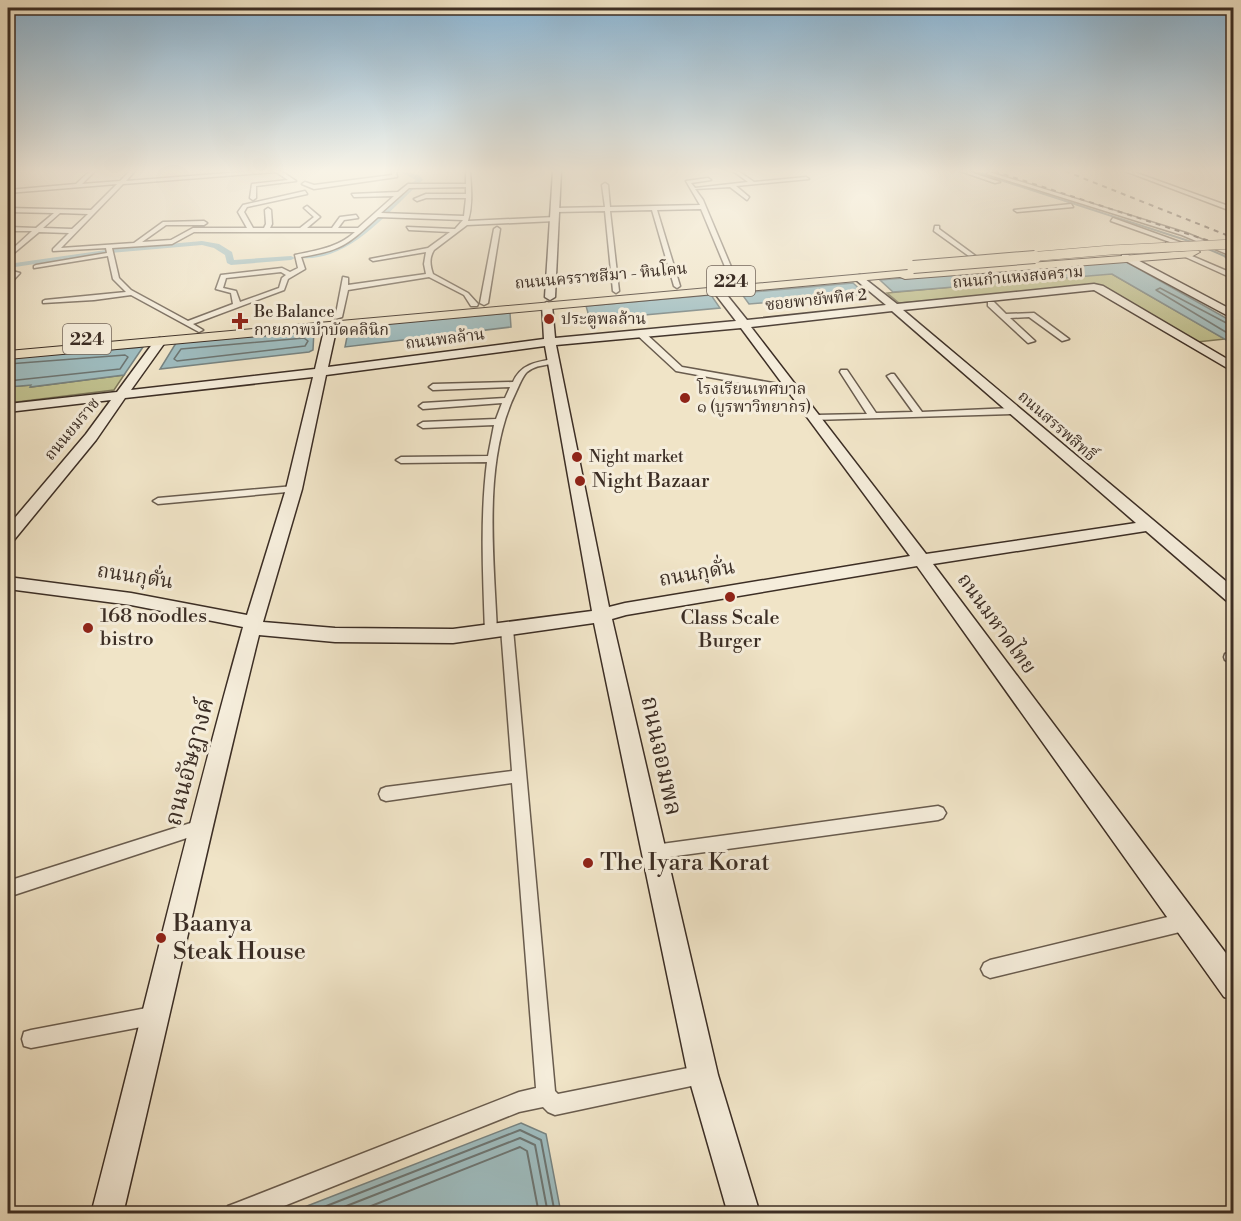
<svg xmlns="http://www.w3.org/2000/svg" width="1241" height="1221" viewBox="0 0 1241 1221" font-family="'Libre Bodoni','Noto Serif Thai',serif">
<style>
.green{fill:#c1c290;stroke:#7e785a;stroke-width:1.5}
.water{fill:#9ebcbf;stroke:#778381;stroke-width:1.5}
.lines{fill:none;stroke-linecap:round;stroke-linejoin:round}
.shore-far1{stroke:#6d7572;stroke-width:1.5}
.shore{stroke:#6d7572;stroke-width:2}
.stream-far1{stroke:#778381;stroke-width:2}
.stream{stroke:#778381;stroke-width:3}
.canal{fill:#9ebcbf;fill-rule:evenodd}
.street-casing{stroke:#695c4e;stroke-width:3}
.secondary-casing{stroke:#3c2e25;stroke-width:3}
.primary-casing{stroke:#3c2e25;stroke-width:2}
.street{fill:#f5eddb;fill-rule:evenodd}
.secondary{fill:#f5eddb;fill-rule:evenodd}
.primary{fill:#f0e4c7;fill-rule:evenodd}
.rail{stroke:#3c2e25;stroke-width:2;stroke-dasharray:5 5;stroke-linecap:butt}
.primary-bridge-far1-casing{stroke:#3c2e25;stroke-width:10;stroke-linecap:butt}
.primary-bridge-casing{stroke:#3c2e25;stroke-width:14;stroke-linecap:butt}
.primary-bridge-far1{stroke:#f0e4c7;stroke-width:9}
.primary-bridge{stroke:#f0e4c7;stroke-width:12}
.poi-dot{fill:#8f2418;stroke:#f5eddb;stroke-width:2}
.labels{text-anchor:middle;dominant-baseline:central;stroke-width:6;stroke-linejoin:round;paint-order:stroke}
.far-street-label{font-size:16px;fill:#3c2e25;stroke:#f5eddb}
.far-poi-label{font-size:16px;fill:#3c2e25;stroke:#f5eddb;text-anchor:start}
.shield{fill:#f5eddb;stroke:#74675c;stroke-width:1.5}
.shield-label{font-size:18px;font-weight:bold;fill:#3c2e25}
.poi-label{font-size:20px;fill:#3c2e25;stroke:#f5eddb;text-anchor:start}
.street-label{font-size:20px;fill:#3c2e25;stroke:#f5eddb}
.near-street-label{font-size:24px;fill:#3c2e25;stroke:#f5eddb}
.near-poi-label{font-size:24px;fill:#3c2e25;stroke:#f5eddb;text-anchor:start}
</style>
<rect width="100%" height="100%" fill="#f0e4c7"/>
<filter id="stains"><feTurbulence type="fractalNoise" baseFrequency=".00333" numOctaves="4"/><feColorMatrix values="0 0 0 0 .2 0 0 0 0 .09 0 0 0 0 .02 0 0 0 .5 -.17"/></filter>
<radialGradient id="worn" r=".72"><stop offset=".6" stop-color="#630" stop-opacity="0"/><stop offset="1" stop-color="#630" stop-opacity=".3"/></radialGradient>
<g class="green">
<path d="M1106 273 1112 274 1225 339 1197 342 1102 287 899 303 887 293Z"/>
<path d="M124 375 114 390 8 403V387L32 385 31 387Z"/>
</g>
<g class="water">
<path d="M1123 260 1233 322V344L1112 274 893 292 880 280Z"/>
<path d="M853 283 865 294 749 304 741 293Z"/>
<path d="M711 295 720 308 590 320 586 306Z"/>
<path d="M510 313 511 327 345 347 349 327Z"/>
<path d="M314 331 313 350 309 352 160 369 176 343Z"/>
<path d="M143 347 124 375 30 387 31 385 8 387V358Z"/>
<path d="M521 1123 546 1134 561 1213H289Z"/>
</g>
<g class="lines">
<g class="shore-far1">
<path d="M1234 327 1160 288 1156 290 1234 337"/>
<path d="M304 338 308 341 305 346 177 361 174 359 181 349Z"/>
<path d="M8 364 125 355 128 357 120 369 8 381"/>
</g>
<g class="shore">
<path d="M306 1214 520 1130 541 1140 555 1214"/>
<path d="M326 1214 520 1138 535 1145 548 1214"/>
<path d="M351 1214 520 1147 527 1151 539 1214"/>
</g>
<g class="stream-far1">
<path d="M973 171 1195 243"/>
<path d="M1206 248 1229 258"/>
</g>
<path class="stream" d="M1226 257 1234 260"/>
<g class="canal">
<path d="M399 171 419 175 423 180C391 208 351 262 301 258V254C334 247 358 234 383 211 394 201 404 188 416 180Z"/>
<path d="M202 241 219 244 232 252 234 260 291 256 295 258 291 260 231 265 227 263 225 255 214 248 202 245 110 253 8 268V264L113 249Z"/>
</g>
<g class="street-casing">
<g id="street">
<path d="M90 171H95L82 184 120 181 130 171H135L126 181 255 171H281L296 181 256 186V198L253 200 250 198 252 184 288 180 276 172 123 184 61 248 134 243 163 222 204 221 207 223 204 225H166L142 242 171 240 193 228H247L238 212 243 205 305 191 307 194 247 207 244 212 253 228H264L266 224 265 210 268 208 271 210 272 224 270 228H300L314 217 304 208 307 206 320 217 307 228H332L340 217 356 215 358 218 344 220 338 228H358L394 196 354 197 352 194 398 192 408 184H466V171H470C471 188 473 204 468 221L555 217 558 219 555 221 467 225 434 250C429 258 430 265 433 274L468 293 478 304 477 306H471L464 295 429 277 348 290 342 317 335 319 343 277 348 278V285L426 274 424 264 426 252 373 261 370 259 428 248 450 232 409 230 407 227 455 229 463 220 378 217C347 245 343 250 301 257L305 269 288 279 284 290 193 324 203 330 199 332 131 295 94 300 43 303V301L45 300 126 292 113 279 108 256 34 268V266L36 265 107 253 106 248 53 251V249L69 233 39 232 8 258V253L32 231H8V227L36 228 54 213 8 212V208L91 210 117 184 8 193V190L76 184ZM466 187V194H426L414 199 417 201 426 198H466L464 216 381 213 409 188ZM60 213 88 214 72 229 43 228ZM194 232H355C337 248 317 250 295 255L298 268 290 272 282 268 221 275 216 289 231 293 233 304 188 321 131 290 119 278 112 248 172 244ZM281 272 286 275 282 278 279 288 240 302 236 291 223 288 226 278Z"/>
<path d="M392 171H396L397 177 314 189 302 184 305 182 314 185 392 175Z"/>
<path d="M733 171H738L754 182 806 177 809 179 736 186 749 197 747 200 730 187 695 189 703 200 737 281 734 283 731 281 701 209 657 210 680 286 677 288 674 286 652 210 610 211 619 291 616 293 613 291 605 211 556 212 553 210 556 208 605 207 602 185 605 183 608 185 610 207 700 205 686 181 708 178 711 180 691 183 695 188 748 182Z"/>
<path d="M960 171H967L1000 182 995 183Z"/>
<path d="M1125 171H1131L1234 208V212Z"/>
<path d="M989 172 1186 233 1234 253V257L1182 235 987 174Z"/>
<path d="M1071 204 1073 207 1017 212 1014 210Z"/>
<path d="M1113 218 1185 244 1186 245 1181 246 1111 221Z"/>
<path d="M935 226H939V229L977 257V259H973L934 231Z"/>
<path d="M497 227 500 229 488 303 484 305 480 303 494 229Z"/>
<path d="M1181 253H1185L1234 274V279L1181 255Z"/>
<path d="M8 270 20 273 8 286V280L12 274H8Z"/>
<path d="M988 302H994L1006 314 1034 313 1069 339 1062 341 1029 317 1010 318 1035 341 1028 343 988 306Z"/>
<path d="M637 331H643L682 367 796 387 800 390 796 393 676 371 637 335Z"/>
<path d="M554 359 558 361 557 363C547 365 535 365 527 372 522 377 519 386 516 392 482 461 494 557 497 632L495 635H487L485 632C483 575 480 518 487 462L401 463 396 460 401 457 488 456 494 425 423 428 418 425 423 422 496 419 502 403 423 409 419 406 423 403 505 398 510 387 433 390 429 387 433 384 513 382C521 364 536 362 554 359Z"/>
<path d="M841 370H847L876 413 913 412 887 376 891 374H894L922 412 1012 408 1016 411 1012 414 813 420 812 418 816 415 867 414 840 372Z"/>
<path d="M294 486 299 489 298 491 158 504 153 501 158 498Z"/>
<path d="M507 625 513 629 555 1091 558 1094 703 1065 710 1068 713 1075 710 1082 555 1115 548 1112 543 1107 519 1112 264 1214H225L228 1206 236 1203 519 1092 536 1088 512 783 386 801 381 799 379 794 381 789 386 787 512 771 501 629Z"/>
<path d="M1230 652 1234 653V665L1225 660 1224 657 1225 654Z"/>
<path d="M938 806 943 808 946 813 943 818 938 820 654 859 648 857 646 852 648 847 654 845Z"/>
<path d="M200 820 205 822 208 827 205 832 8 897V881Z"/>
<path d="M1184 913 1190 916 1193 922 1190 928 1184 931 990 978 984 975 981 969 984 963 990 960Z"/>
<path d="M157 1006 164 1008 166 1015 164 1022 157 1024 31 1048 24 1046 22 1039 24 1032 31 1030Z"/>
</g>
</g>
<g class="secondary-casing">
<g id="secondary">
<path d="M553 171H561L555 297 550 300 545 297Z"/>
<path d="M1122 255H1128L1234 311V319L1122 259Z"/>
<path d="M860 275 897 304 1094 284 1103 286 1234 363V372L1094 290 903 310 1234 588V604L1228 602 1146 531 933 564 1234 964V1000L1224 997 917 566 626 615 612 619 718 1075 760 1214H728L688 1075 594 623 453 643 335 642 259 635C211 827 169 1021 123 1214H91C142 1018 188 822 243 627L131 605 8 589V577L131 593 247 615 286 489 313 377 125 398 96 440 14 540 8 541V526L86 434 111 400 8 412V404L117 392 156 339 160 338 166 341 131 390 315 369 325 326 331 323 337 326 328 367 544 339 542 305 547 302 552 305 555 338 736 321 713 291 718 288 722 289 747 320 886 305 856 280V276ZM892 311 1136 523 926 554 751 327ZM741 328 910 556 625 603 609 607 556 345ZM545 346 592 611 453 629 335 628 263 622 302 489 326 375Z"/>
</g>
</g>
<g class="primary-casing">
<path id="primary" d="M1166 242 1187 243 1200 252 1191 257 905 279 900 277 8 359V351L919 269 924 271 1187 251 1181 248 1166 246Z"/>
</g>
<use href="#street" class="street"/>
<use href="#secondary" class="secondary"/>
<use href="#primary" class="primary"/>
<g class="rail">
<path d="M994 171 1234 249"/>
<path d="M1065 171 1234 238"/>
</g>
<g class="primary-bridge-far1-casing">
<path id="primary-bridge-far1" d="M1017 258 1111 250 1234 244"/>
</g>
<g class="primary-bridge-casing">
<path id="primary-bridge" d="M913 267 1035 257"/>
</g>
<use href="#primary-bridge-far1" class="primary-bridge-far1"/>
<use href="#primary-bridge" class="primary-bridge"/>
</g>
<linearGradient id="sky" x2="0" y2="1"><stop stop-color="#8ab7d8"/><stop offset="0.5" stop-color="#f8f3e6"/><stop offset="1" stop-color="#f8f3e6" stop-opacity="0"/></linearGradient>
<rect width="1241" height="342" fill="url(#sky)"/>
<g class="poi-dot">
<circle cx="549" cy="319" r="6"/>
<path d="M237 312h6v6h6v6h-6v6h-6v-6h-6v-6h6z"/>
<circle cx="685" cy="398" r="6"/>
<circle cx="577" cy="457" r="6"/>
<circle cx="580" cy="481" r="6"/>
<circle cx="730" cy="597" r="6"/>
<circle cx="88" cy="628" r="6"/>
<circle cx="588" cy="863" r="6"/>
<circle cx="161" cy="938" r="6"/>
</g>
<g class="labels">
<g class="far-street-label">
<text transform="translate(601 276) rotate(-5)">ถนนนครราชสีมา - หินโคน</text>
<text transform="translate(1018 277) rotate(-5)">ถนนกำแหงสงคราม</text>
<text transform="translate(816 300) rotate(-6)">ซอยพายัพทิศ 2</text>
<text transform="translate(445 339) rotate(-7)">ถนนพลล้าน</text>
<text transform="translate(1057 426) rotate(41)">ถนนสรรพสิทธิ์</text>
<text transform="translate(72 429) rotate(-50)">ถนนยมราช</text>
</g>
<g class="far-poi-label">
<text x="254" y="312">Be Balance<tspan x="254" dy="18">กายภาพบำบัดคลินิก</tspan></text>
<text x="561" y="319">ประตูพลล้าน</text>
<text x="697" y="389">โรงเรียนเทศบาล<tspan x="697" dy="18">๑ (บูรพาวิทยากร)</tspan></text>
<text x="589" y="457">Night market</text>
</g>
<g class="shield">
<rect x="707" y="266" width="48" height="30" rx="4.5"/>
<rect x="63" y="324" width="48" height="30" rx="4.5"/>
</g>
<g class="shield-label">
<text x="731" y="281">224</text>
<text x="87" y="339">224</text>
</g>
<g class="poi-label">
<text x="592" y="481">Night Bazaar</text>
<text x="100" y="616">168 noodles<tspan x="100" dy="23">bistro</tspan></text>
<text x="730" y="618" text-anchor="middle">Class Scale<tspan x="730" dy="23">Burger</tspan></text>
</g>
<g class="street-label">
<text transform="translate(697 574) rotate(-10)">ถนนกุดั่น</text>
<text transform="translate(135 577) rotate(9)">ถนนกุดั่น</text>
<text transform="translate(996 624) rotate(54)">ถนนมหาดไทย</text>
</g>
<g class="near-street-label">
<text transform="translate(661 756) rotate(78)">ถนนจอมพล</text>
<text transform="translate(190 762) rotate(-75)">ถนนอัษฎางค์</text>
</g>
<g class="near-poi-label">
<text x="600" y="863">The Iyara Korat</text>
<text x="173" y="924">Baanya<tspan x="173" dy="28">Steak House</tspan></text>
</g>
</g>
<rect width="1241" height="1221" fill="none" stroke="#f0e4c7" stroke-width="30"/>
<rect x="9" y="9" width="1223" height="1203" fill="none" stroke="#3c2e25" stroke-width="3"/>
<rect x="15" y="15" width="1211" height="1191" fill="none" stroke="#3c2e25" stroke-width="1.5"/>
<rect width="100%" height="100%" filter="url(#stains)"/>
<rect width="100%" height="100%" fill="url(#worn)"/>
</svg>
